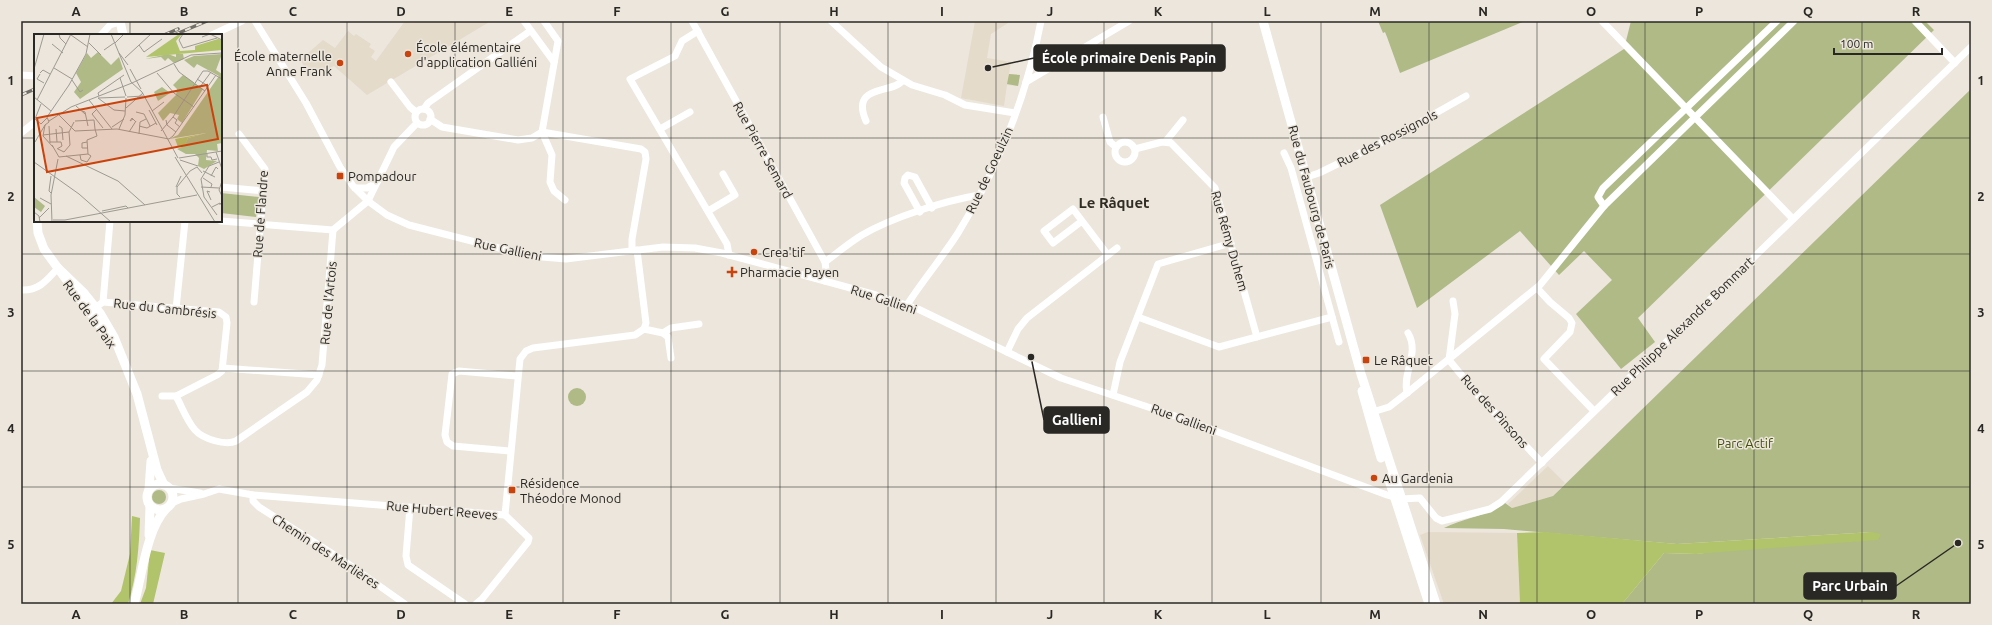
<svg xmlns="http://www.w3.org/2000/svg" width="1992" height="625" viewBox="0 0 1992 625" font-family="Ubuntu,sans-serif">
<style>
.built{fill:#e5dbcb}
.green{fill:#afba87}
.forest{fill:#b1c36b}
.lines{fill:none;stroke-linecap:round;stroke-linejoin:round}
.minor{stroke:#fff;stroke-width:7}
.major{stroke:#fff;stroke-width:9}
.rail-casing{stroke:#726f68;stroke-width:3.5}
.rail{stroke:#ece6dc;stroke-width:2;stroke-dasharray:6;stroke-linecap:butt}
.grid{fill:none;stroke:#2a2824;stroke-width:1;stroke-opacity:0.55}
.poi-dot{fill:#ca430c;stroke:#ece6dc;stroke-width:1.5}
.labels{text-anchor:middle;dominant-baseline:central;stroke-width:3;stroke-linejoin:round;paint-order:stroke}
.poi-label{font-size:13px;fill:#2a2824;stroke:#ece6dc;text-anchor:start}
.street-label{font-size:13px;fill:#2a2824;stroke:#ece6dc}
.park-label{font-size:13px;fill:#45500d;stroke:#ece6dc}
.quarter-label{font-size:15px;font-weight:bold;fill:#302c24;stroke:#ece6dc}
.inset-road{fill:none;stroke:#9e9a92;stroke-width:1}
.view{fill:#ca430c;fill-opacity:0.15;stroke:#ca430c;stroke-width:2}
.inset-edge{fill:none;stroke:#2a2824;stroke-width:2}
.leader{fill:none;stroke:#2a2824;stroke-width:1.5}
.callout-dot{fill:#2a2824;stroke:#ece6dc;stroke-width:1.5}
.callout{fill:#2a2824;stroke:#2a2824;stroke-width:1.5}
.callout-label{font-size:14px;text-anchor:middle;font-weight:bold;fill:#fff}
.neatline{fill:none;stroke:#2a2824;stroke-width:1.5}
.grid-label{font-size:13px;text-anchor:middle;font-weight:bold;fill:#2a2824}
</style>
<rect width="100%" height="100%" fill="#ece6dc"/>
<g class="built">
<path d="M405 21 413 23 415 21H491L367 95 334 66 312 77 300 60 323 40 335 48 348 31 354 36 356 34 371 44 369 47 375 51 371 57 376 61Z"/>
<path d="M975 21H1011L991 34 987 58 1011 62 1009 74 1020 75 1018 86 1007 85 1004 106 961 98Z"/>
<path d="M1548 466 1565 483 1553 496 1512 508 1508 504Z"/>
<path d="M1428 532 1517 533 1520 604H1444L1420 535Z"/>
</g>
<g class="green">
<path d="M1378 21H1525L1400 73 1387 37 1385 32 1383 33Z"/>
<path d="M1631 21H1925L1934 30 1638 318 1655 342 1621 369 1576 314 1612 280 1584 251 1559 275 1520 231 1417 308 1380 205 1624 49Z"/>
<path d="M1009 74 1020 75 1018 86 1007 84Z"/>
<path d="M1971 89V604H1622L1664 553 1696 554 1873 532 1677 544 1504 529 1444 528C1464 518 1487 516 1505 503L1512 508 1553 496Z"/>
<path d="M221 193 259 197 256 217 221 213Z"/>
<circle cx="577" cy="397" r="9"/>
<circle cx="159" cy="497" r="7"/>
</g>
<g class="forest">
<path d="M132 516 140 518C139 547 137 576 128 604H111L121 591 130 554Z"/>
<path d="M1545 532 1677 544 1873 532 1881 534 1878 540 1696 554 1664 553 1622 604H1520L1517 533Z"/>
<path d="M150 550 165 553 153 604H140L146 588Z"/>
</g>
<g class="lines">
<g class="minor">
<path d="M255 21 306 103 340 167 353 186 368 201 387 215 409 225 530 256 566 259 663 247 695 248 722 253 876 295 918 309 1061 378 1181 418 1387 495 1401 499 1420 498 1436 518 1442 521 1490 509 1501 502 1971 47"/>
<path d="M524 21 554 62"/>
<path d="M544 21 558 41 542 132 552 155 550 182 554 191 565 200"/>
<path d="M692 21 825 262 826 270 825 281"/>
<path d="M831 21 881 67 912 85 945 95 965 105 1015 113"/>
<path d="M1602 21 1793 219"/>
<path d="M1915 21 1955 63"/>
<path d="M698 31 682 41 675 56 630 79 727 244 729 255"/>
<path d="M101 35 110 25 120 22"/>
<path d="M212 35 242 21"/>
<path d="M21 75 35 76"/>
<path d="M391 82 410 107 416 112"/>
<path d="M1026 82 1129 21"/>
<circle cx="423" cy="117" r="8"/>
<path d="M424 109 428 103 530 31"/>
<path d="M1103 117 1110 142 1116 147"/>
<path d="M430 119 442 127 518 140 532 138 542 132"/>
<path d="M866 121C850 84 892 94 902 81"/>
<path d="M660 129 690 112"/>
<path d="M542 132 641 149 645 152 646 159 632 239V250"/>
<path d="M21 133 35 122"/>
<path d="M239 134 265 169 254 302"/>
<path d="M1166 141 1183 120"/>
<circle cx="1125" cy="152" r="10"/>
<path d="M1135 149 1162 142 1171 143 1215 188 1257 337"/>
<path d="M1284 153 1291 168 1339 342"/>
<path d="M1307 177 1319 173 1397 135 1466 96"/>
<path d="M221 187 264 191"/>
<path d="M355 188H367L377 182"/>
<path d="M1604 206 1598 197 1603 188 1777 21"/>
<path d="M708 211 735 195 723 174"/>
<path d="M920 212 904 183 905 178 908 175 915 177 932 208"/>
<path d="M221 221 333 230 368 201 394 147 417 123"/>
<path d="M1082 221 1053 243 1044 231 1073 209 1108 255"/>
<path d="M825 262C837 253 849 243 862 235 893 217 944 201 979 195"/>
<path d="M1537 288 1550 302 1569 318 1572 323 1570 332 1544 359 1594 411"/>
<path d="M21 290C39 291 47 280 58 268"/>
<path d="M1453 301 1455 314 1449 360 1477 394 1542 463"/>
<path d="M103 302 219 312 226 317 227 323 222 371 217 375 176 396H162"/>
<path d="M99 305 103 302 110 221"/>
<path d="M907 305C923 280 942 258 958 233 998 168 1027 95 1041 21"/>
<path d="M176 309 185 221"/>
<path d="M1138 317 1219 347 1332 317"/>
<path d="M644 329 663 333 671 328 699 324"/>
<path d="M663 333 668 337 671 358"/>
<path d="M1007 352 1018 329 1027 318 1117 248"/>
<path d="M223 368 319 375"/>
<path d="M1407 393C1402 373 1420 353 1408 333"/>
<path d="M1113 395 1120 362 1158 264 1231 243"/>
<path d="M176 396C182 407 187 421 195 430 203 439 226 446 236 441L307 392 317 380 322 365 333 230"/>
<path d="M1369 413 1389 407 1407 393 1540 285 1604 206 1794 21"/>
<path d="M510 451 453 446 447 442 445 435 452 374 459 371 517 376"/>
<path d="M169 488 200 493"/>
<path d="M253 495V501L259 507 347 563 405 604"/>
<path d="M172 503 181 499 204 494 219 489 253 495 505 515 520 359 526 351 533 348 635 335 644 329 646 323 637 250"/>
<path d="M410 507 406 556 408 565 465 604"/>
<path d="M476 604 482 599 528 542 529 538 505 515"/>
</g>
<g class="major">
<path d="M120 21 123 35"/>
<path d="M1263 21 1361 374 1436 604"/>
<path d="M37 221 38 233 44 249 106 334"/>
<path d="M58 268 84 293 100 313 114 337 137 394 157 470 164 485"/>
<path d="M1362 391 1381 458"/>
<path d="M1388 477 1429 604"/>
<circle cx="160" cy="497" r="13"/>
<path d="M149 489 151 461"/>
<path d="M149 535 150 506"/>
<path d="M134 604C142 577 146 530 166 509"/>
</g>
<g class="rail-casing">
<g id="rail">
<path d="M164 35 178 29"/>
<path d="M174 35 207 21"/>
<path d="M21 95 35 89"/>
</g>
</g>
<use href="#rail" class="rail"/>
</g>
<path class="grid" d="M130 21V35M238 21V604M347 21V604M455 21V604M563 21V604M671 21V604M780 21V604M888 21V604M996 21V604M1104 21V604M1212 21V604M1321 21V604M1429 21V604M1537 21V604M1645 21V604M1754 21V604M1862 21V604M21 138H35M221 138H1971M130 221V604M21 254H1971M21 371H1971M21 487H1971"/>
<g class="poi-dot">
<circle cx="408" cy="54" r="4"/>
<circle cx="340" cy="63" r="4"/>
<rect x="336" y="172" width="8" height="8" rx="2"/>
<circle cx="754" cy="252" r="4"/>
<path d="M730 266h4v4h4v4h-4v4h-4v-4h-4v-4h4z"/>
<rect x="1362" y="356" width="8" height="8" rx="2"/>
<circle cx="1374" cy="478" r="4"/>
<rect x="508" y="486" width="8" height="8" rx="2"/>
</g>
<g class="labels">
<g class="poi-label">
<text x="416" y="47">École élémentaire<tspan x="416" dy="15">d'application Galliéni</tspan></text>
<text x="332" y="56" text-anchor="end">École maternelle<tspan x="332" dy="15">Anne Frank</tspan></text>
<text x="348" y="176">Pompadour</text>
<text x="762" y="252">Crea'tif</text>
<text x="740" y="272">Pharmacie Payen</text>
<text x="1374" y="360">Le Râquet</text>
<text x="1382" y="478">Au Gardenia</text>
<text x="520" y="483">Résidence<tspan x="520" dy="15">Théodore Monod</tspan></text>
</g>
<g class="street-label">
<text transform="translate(1387 138) rotate(-27)">Rue des Rossignols</text>
<text transform="translate(763 150) rotate(61)">Rue Pierre Semard</text>
<text transform="translate(989 170) rotate(-65)">Rue de Goeulzin</text>
<text transform="translate(1312 197) rotate(75)">Rue du Faubourg de Paris</text>
<text transform="translate(260 214) rotate(-86)">Rue de Flandre</text>
<text transform="translate(1230 241) rotate(74)">Rue Rémy Duhem</text>
<text transform="translate(508 249) rotate(12)">Rue Gallieni</text>
<text transform="translate(884 299) rotate(18)">Rue Gallieni</text>
<text transform="translate(328 303) rotate(-85)">Rue de l'Artois</text>
<text transform="translate(165 308) rotate(6)">Rue du Cambrésis</text>
<text transform="translate(90 314) rotate(54)">Rue de la Paix</text>
<text transform="translate(1682 326) rotate(-44)">Rue Philippe Alexandre Bommart</text>
<text transform="translate(1495 411) rotate(48)">Rue des Pinsons</text>
<text transform="translate(1184 419) rotate(20)">Rue Gallieni</text>
<text transform="translate(442 510) rotate(5)">Rue Hubert Reeves</text>
<text transform="translate(326 551) rotate(33)">Chemin des Marlières</text>
</g>
<g class="park-label">
<text x="1745" y="443">Parc Actif</text>
</g>
<g class="quarter-label">
<text x="1114" y="202">Le Râquet</text>
</g>
</g>
<g transform="translate(34 34)">
<rect width="188" height="188" fill="#ece6dc"/>
<path d="M64 18 77 31 85 23 89 35 46 65 40 58 47 48 42 39 53 19 57 24ZM134 20 142 23V20H149L150 25 140 29 134 24 131 27 127 23 111 25ZM188 20 182 36 188 40V109L183 110 184 117 173 116 172 126 183 127 170 135 164 132 165 124 161 120H152L143 115 150 112 154 104 172 99 135 105 144 101 185 42 163 30 160 34 150 26 160 22ZM149 41 169 55 148 89 143 85 145 81 136 79 129 87 124 79 142 61 143 55 139 51ZM128 53 136 59 124 67 120 58ZM0 163 11 172 7 178 0 173Z" fill="#afba87"/>
<path d="M145 0H148L142 7 146 17 161 16V12L184 5 188 6V16L112 23ZM173 99 154 104 150 113H144L141 105Z" fill="#b1c36b"/>
<path class="inset-road" d="M25 0 26 4 32 10M77 0 97 48 108 58 144 124M149 0 145 6 149 14 183 4M37 1 54 13M168 3 176 0 188 6M55 9 67 21M81 9 90 0M18 10 29 19M105 11 110 18 128 5M70 16 80 9M85 19 94 31M91 24 117 0M140 30 145 38 160 49M20 34 38 45M0 35 10 0M96 35 107 55M6 39 9 36 16 40M123 39 140 59 160 73M6 40 3 45 10 49M86 44 92 62M163 45 174 52M38 46 46 58 49 56M98 49 157 21 188 19M161 50 171 57M166 53 177 38M65 62 64 59 90 41M0 63 17 77M93 63 109 62M64 64 80 76 91 77M64 64 91 63M3 66 37 0M55 66 78 95M7 70 1 85 7 90 13 84M42 72 51 80M92 74 109 59M63 75 58 80 69 94M115 76 123 91M48 77 51 78 54 92M118 77 130 68M102 78 110 80 116 92M25 81 41 97 83 95 135 105 139 102 182 41M139 83 143 86 141 89 146 93M99 85 96 87 98 84 102 88M132 86 133 91 142 98M15 87 37 73 98 49M41 87 60 86 61 95M15 92 16 109M25 92 28 94 29 106M105 92 113 94 122 89M78 93 90 85M22 95 23 108M85 95 91 81 92 64M127 97 139 83 169 37H174L188 45M35 98 36 111M95 98 102 87M105 100 106 88 112 85M9 101 35 98 40 88M1 108 11 91M16 108H27L28 112 23 115M53 108 48 109V114H54M18 111 25 123M19 113 9 102 11 91 15 88 13 83 35 51 52 20 56 0M24 115 30 118 36 111M182 118 188 135M173 120V123H177L178 126 183 125M46 121 47 126 53 128 57 122 54 120M32 122 84 147 111 171M25 123 54 120 53 106 63 102 61 95M141 123 181 188M145 124 188 117M146 126 164 132M0 128 45 160 77 188M169 137 181 143M177 142 182 133 184 135M169 144 178 150 177 153M188 147 185 156 188 162M142 153 147 142M167 153 185 154M176 158 173 157 177 166M17 159 15 157 17 142M146 163 143 160V153L156 137 163 133 168 139M6 164 17 170M178 173 186 169 187 170H185M68 177 92 172 94 174M0 178 5 182 6 188M183 181 170 163 167 145 175 132 185 128M5 184 15 174M19 186H31L163 161M18 188 17 161 24 125"/>
<path class="view" d="M173 51 184 105 13 138 3 84Z"/>
<rect width="188" height="188" class="inset-edge"/>
</g>
<path class="leader" d="M988 68L1034 58M1031 357L1044 420M1958 543L1896 586"/>
<g class="callout-dot">
<circle cx="988" cy="68" r="4"/>
<circle cx="1031" cy="357" r="4"/>
<circle cx="1958" cy="543" r="4"/>
</g>
<g class="callout">
<rect x="1034" y="45" width="191" height="26" rx="4"/>
<rect x="1044" y="407" width="65" height="26" rx="4"/>
<rect x="1804" y="573" width="92" height="26" rx="4"/>
</g>
<g class="callout-label">
<text x="1129" y="63">École primaire Denis Papin</text>
<text x="1077" y="425">Gallieni</text>
<text x="1850" y="591">Parc Urbain</text>
</g>
<rect width="1992" height="625" fill="none" stroke="#ece6dc" stroke-width="44"/>
<path d="M1834 48v6h108v-6" fill="none" stroke="#2a2824" stroke-width="2"/>
<text x="1840" y="48" font-size="12" fill="#2a2824" stroke="#ece6dc" stroke-width="3" paint-order="stroke">100 m</text>
<rect x="22" y="22" width="1948" height="581" class="neatline"/>
<g class="grid-label">
<text x="76" y="16">A</text>
<text x="184" y="16">B</text>
<text x="293" y="16">C</text>
<text x="401" y="16">D</text>
<text x="509" y="16">E</text>
<text x="617" y="16">F</text>
<text x="725" y="16">G</text>
<text x="834" y="16">H</text>
<text x="942" y="16">I</text>
<text x="1050" y="16">J</text>
<text x="1158" y="16">K</text>
<text x="1267" y="16">L</text>
<text x="1375" y="16">M</text>
<text x="1483" y="16">N</text>
<text x="1591" y="16">O</text>
<text x="1699" y="16">P</text>
<text x="1808" y="16">Q</text>
<text x="1916" y="16">R</text>
<text x="11" y="85">1</text>
<text x="1981" y="85">1</text>
<text x="11" y="201">2</text>
<text x="1981" y="201">2</text>
<text x="11" y="317">3</text>
<text x="1981" y="317">3</text>
<text x="11" y="433">4</text>
<text x="1981" y="433">4</text>
<text x="11" y="549">5</text>
<text x="1981" y="549">5</text>
<text x="76" y="619">A</text>
<text x="184" y="619">B</text>
<text x="293" y="619">C</text>
<text x="401" y="619">D</text>
<text x="509" y="619">E</text>
<text x="617" y="619">F</text>
<text x="725" y="619">G</text>
<text x="834" y="619">H</text>
<text x="942" y="619">I</text>
<text x="1050" y="619">J</text>
<text x="1158" y="619">K</text>
<text x="1267" y="619">L</text>
<text x="1375" y="619">M</text>
<text x="1483" y="619">N</text>
<text x="1591" y="619">O</text>
<text x="1699" y="619">P</text>
<text x="1808" y="619">Q</text>
<text x="1916" y="619">R</text>
</g>
</svg>
